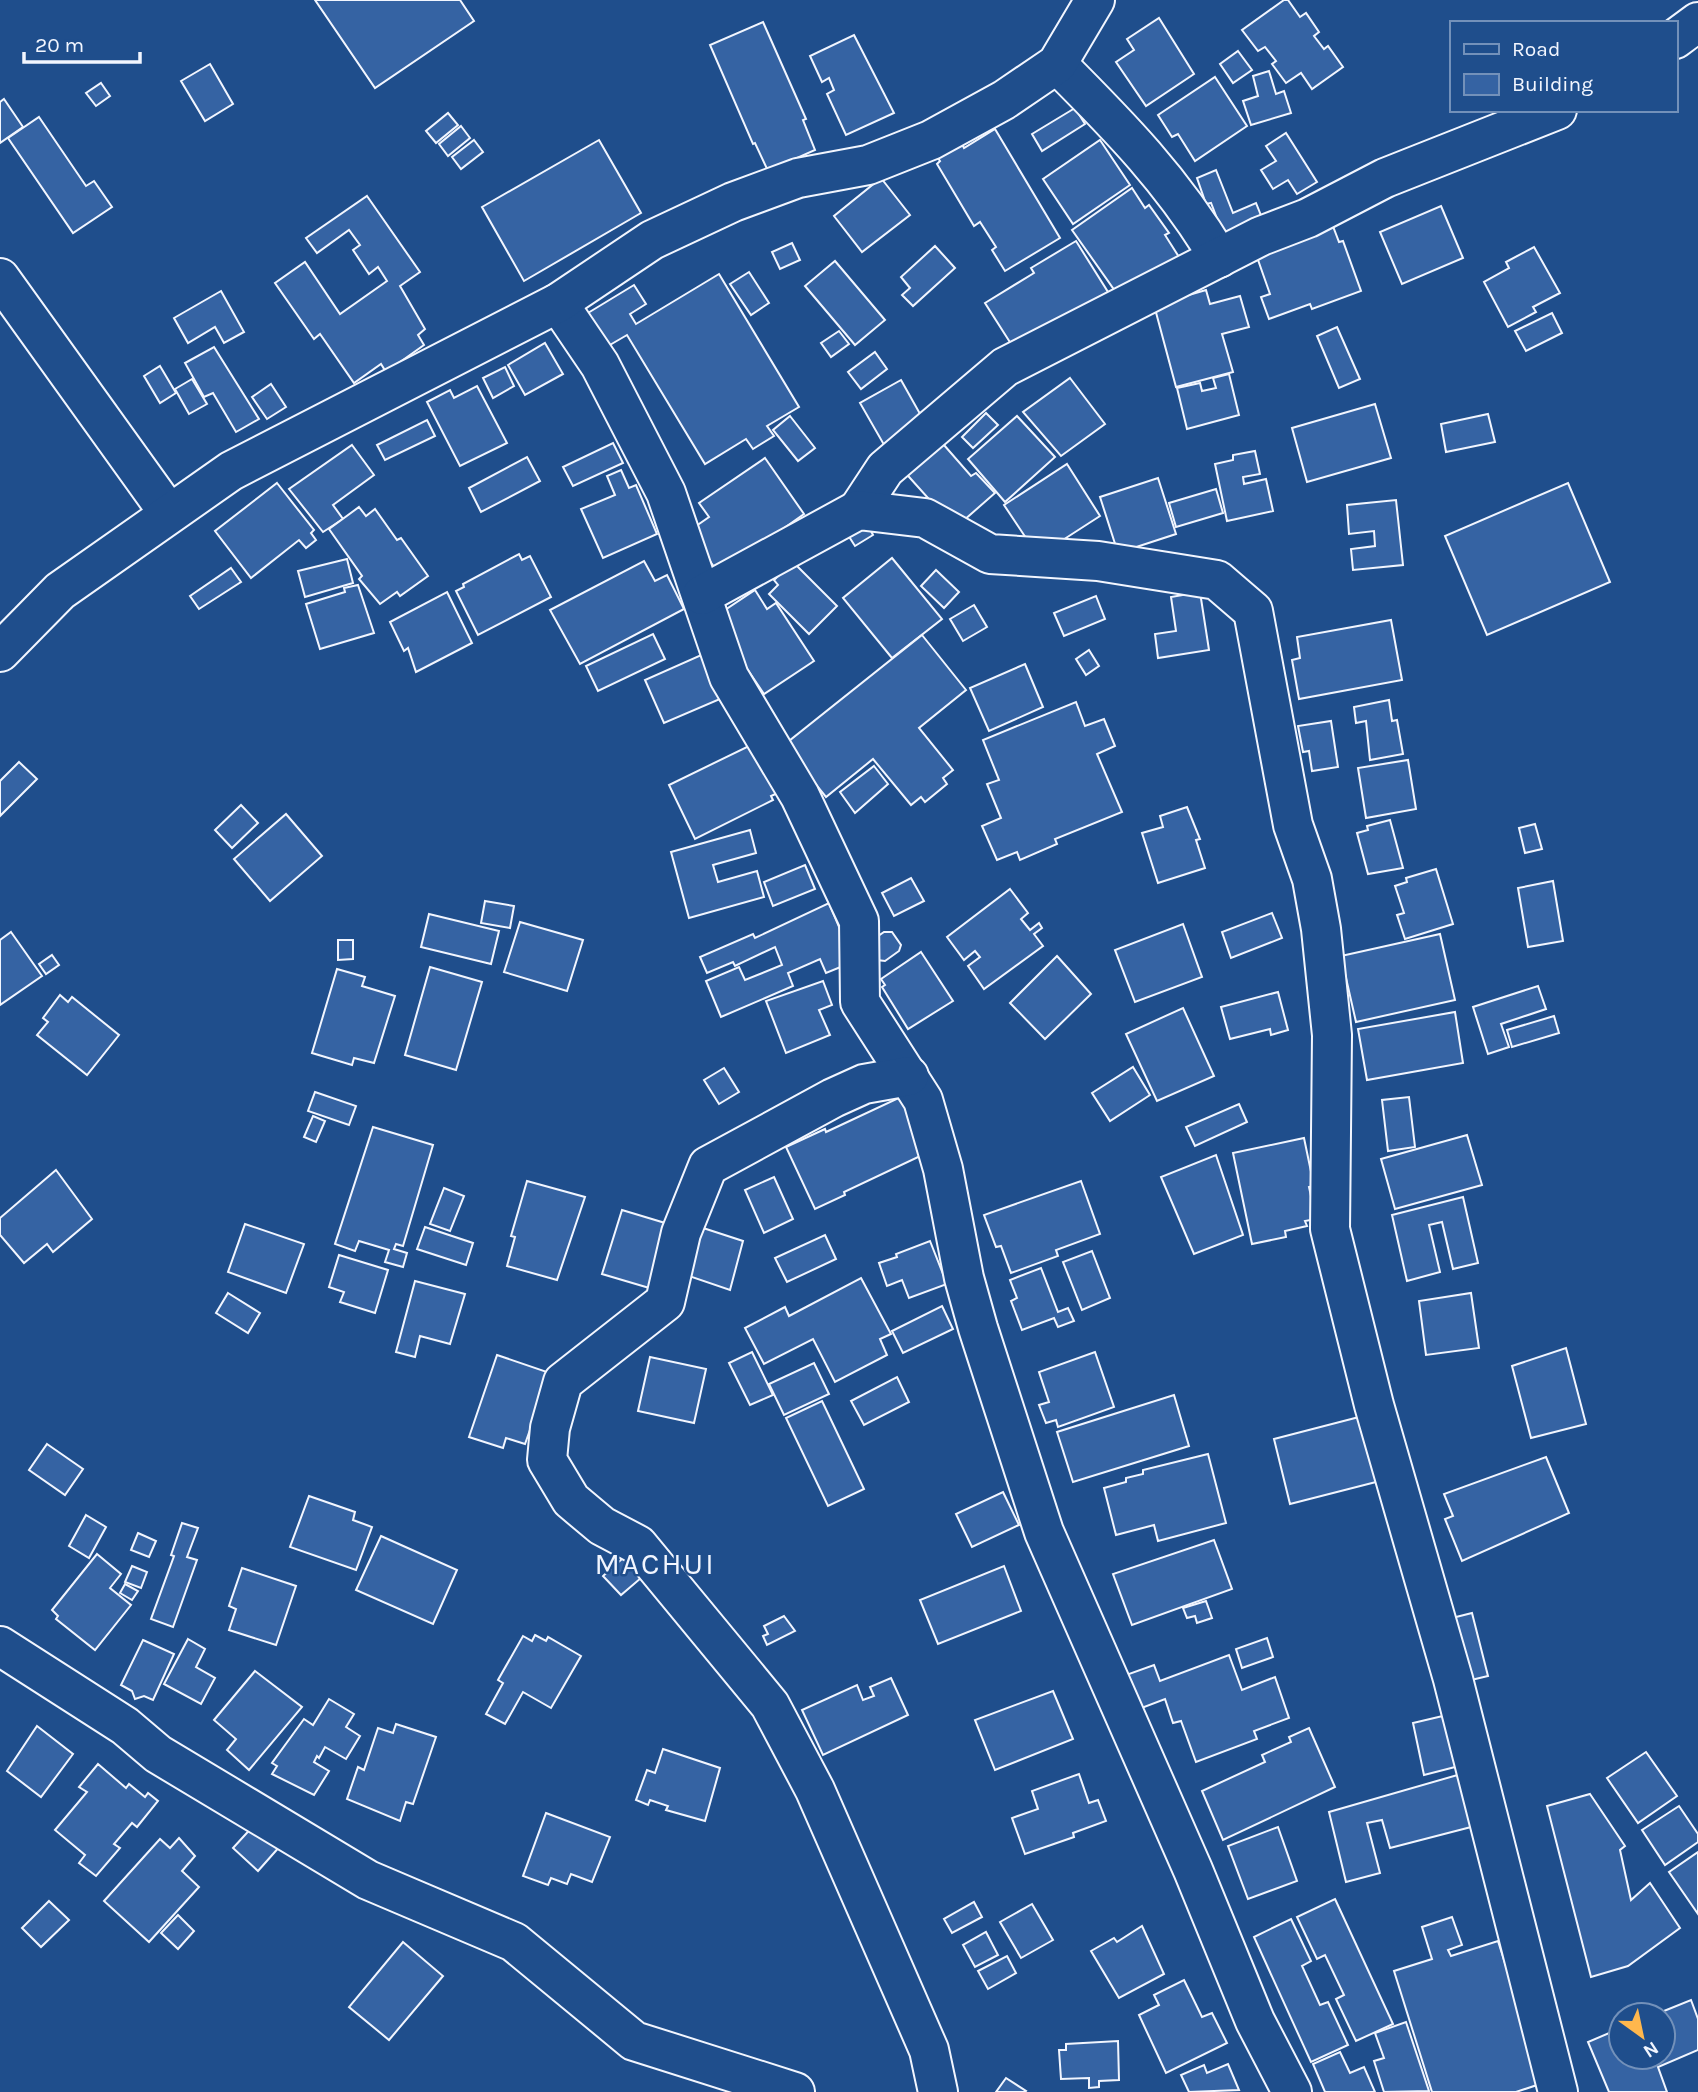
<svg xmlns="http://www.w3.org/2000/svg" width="1698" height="2092" viewBox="0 0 1698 2092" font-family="Karla,sans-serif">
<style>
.building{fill:#3563a3;stroke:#f2f6ff;stroke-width:2}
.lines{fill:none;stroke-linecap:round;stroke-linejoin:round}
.minor-casing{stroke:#f2f6ff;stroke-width:42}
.minor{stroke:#1f4e8c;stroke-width:38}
.labels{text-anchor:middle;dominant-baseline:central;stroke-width:5;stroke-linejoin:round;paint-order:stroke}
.quarter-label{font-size:30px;letter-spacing:2px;fill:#f2f6ff;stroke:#1f4e8c}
</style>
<rect width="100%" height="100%" fill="#1f4e8c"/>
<g class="building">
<path d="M315 0H460L474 21 375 88Z"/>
<path d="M1284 0H1288L1300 17 1306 13 1319 32 1314 36 1324 49 1328 46 1343 67 1312 89 1301 73 1286 83 1272 64 1276 61 1265 47 1258 51 1242 30Z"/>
<path d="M1159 18 1194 74 1146 106 1116 62 1134 50 1127 39Z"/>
<path d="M763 22 806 119 803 120 815 150 768 171 755 143 753 144 710 45Z"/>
<path d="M854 35 894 113 846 135 827 94 834 90 829 78 822 82 810 56Z"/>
<path d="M1238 51 1252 70 1233 83 1220 64Z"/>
<path d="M210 64 233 104 205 121 181 81Z"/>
<path d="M1269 71 1276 94 1284 91 1291 113 1251 125 1243 101 1258 96 1253 76Z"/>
<path d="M1215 77 1247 126 1195 161 1178 134 1172 137 1158 115Z"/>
<path d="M101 83 110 96 96 106 86 93Z"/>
<path d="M4 99 23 127 0 143V102Z"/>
<path d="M1075 108 1085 124 1042 151 1032 134Z"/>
<path d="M448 113 458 125 436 143 426 131Z"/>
<path d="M39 117 86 186 94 181 112 207 73 233 8 138Z"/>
<path d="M461 126 470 138 448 156 439 144Z"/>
<path d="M995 129 1060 238 1005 271 992 250 996 247 980 222 974 226 937 164 940 161 936 155 960 140 964 148Z"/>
<path d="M1286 133 1317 182 1297 194 1288 180 1273 189 1261 170 1276 161 1266 146Z"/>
<path d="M474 140 483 152 461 169 452 157Z"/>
<path d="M599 140 641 213 524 281 482 207Z"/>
<path d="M1100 140 1130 185 1073 224 1043 179Z"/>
<path d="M1216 170 1233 213 1256 203 1262 218 1223 234 1211 203 1206 204 1197 178Z"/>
<path d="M881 178 910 215 862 252 834 216Z"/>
<path d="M1132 188 1145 208 1149 205 1169 233 1165 235 1179 257 1120 298 1072 230Z"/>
<path d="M367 196 420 272 400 286 425 329 418 335 424 345 386 372 381 364 354 383 320 334 314 339 275 283 305 262 340 314 387 281 378 267 369 274 353 250 360 245 349 230 317 253 306 238Z"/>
<path d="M1441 206 1463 258 1402 284 1380 232Z"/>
<path d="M1331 221 1339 242 1343 241 1361 291 1312 309 1310 304 1269 319 1261 297 1270 294 1257 257Z"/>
<path d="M1076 241 1108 292 1013 347 985 303 1034 273 1031 268Z"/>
<path d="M792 243 800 260 780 269 772 252Z"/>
<path d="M935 246 955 268 913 306 902 295 910 288 901 277Z"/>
<path d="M1534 247 1560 293 1533 307 1536 312 1508 327 1484 282 1509 268 1506 262Z"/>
<path d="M835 261 885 320 855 345 805 286Z"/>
<path d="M749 272 769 303 751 315 730 284Z"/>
<path d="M719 274 799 407 767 426 774 436 753 449 746 439 705 464 627 335 603 349 583 316 634 285 646 304 630 314 636 324Z"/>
<path d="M1206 290 1210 304 1240 296 1249 327 1222 334 1233 372 1176 387 1154 305Z"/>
<path d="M221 291 244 332 224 343 215 327 188 343 174 318Z"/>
<path d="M1552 313 1562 333 1526 351 1515 331Z"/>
<path d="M1337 327 1360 379 1339 388 1317 336Z"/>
<path d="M839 331 849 344 831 357 821 343Z"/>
<path d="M545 343 563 374 525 395 508 365Z"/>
<path d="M214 347 259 419 236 432 213 393 204 397 185 363Z"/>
<path d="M875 352 887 369 861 389 848 372Z"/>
<path d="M160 366 176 393 160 403 144 376Z"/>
<path d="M505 367 514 386 493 398 483 378Z"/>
<path d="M1229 374 1239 415 1187 429 1177 388 1200 383 1202 391 1216 388 1213 378Z"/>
<path d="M1070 378 1105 424 1061 456 1023 412Z"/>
<path d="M192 379 207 404 189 414 175 389Z"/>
<path d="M901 380 928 428 887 450 860 403Z"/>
<path d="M271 384 286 407 267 419 252 397Z"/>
<path d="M477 386 507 443 460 466 427 402 450 390 454 398Z"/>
<path d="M1375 404 1391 458 1307 482 1292 428Z"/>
<path d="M986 413 998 425 973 448 962 437Z"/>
<path d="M1488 414 1495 442 1446 452 1441 424Z"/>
<path d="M790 416 815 448 798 461 773 430Z"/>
<path d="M1017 416 1055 457 1005 502 968 459Z"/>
<path d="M427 420 435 436 385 460 377 445Z"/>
<path d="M937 437 971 476 976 473 995 493 955 528 901 468Z"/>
<path d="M613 443 623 463 573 486 563 467Z"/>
<path d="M352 445 374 475 333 505 343 519 323 532 289 489Z"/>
<path d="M1255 451 1260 474 1243 477 1244 484 1266 479 1273 511 1227 521 1215 464 1233 460V455Z"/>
<path d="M527 457 540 481 481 512 469 488Z"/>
<path d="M765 458 804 514 719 574 689 531 709 517 699 503Z"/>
<path d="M1067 464 1100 516 1038 556 1004 505Z"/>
<path d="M621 470 629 488 636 485 657 534 603 558 581 509 615 495 607 476Z"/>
<path d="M1158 478 1176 534 1118 553 1100 497Z"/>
<path d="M277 483 314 530 311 533 316 540 306 548 299 540 251 578 215 531Z"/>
<path d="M1568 483 1610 582 1487 635 1445 536Z"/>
<path d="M1216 489 1223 513 1176 527 1169 503Z"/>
<path d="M1396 500 1403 565 1353 570 1351 549 1375 546 1374 531 1349 534 1347 505Z"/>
<path d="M359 507 366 516 375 509 397 540 401 538 428 576 400 596 397 592 380 604 359 579 362 576 329 529Z"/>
<path d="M867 523 873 535 855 546 848 535Z"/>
<path d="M519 554 522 560 530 556 551 597 478 635 456 591 464 587 463 584Z"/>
<path d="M892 558 942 619 892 658 843 598Z"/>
<path d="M347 559 353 583 305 597 298 571Z"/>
<path d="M644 561 655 581 667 575 684 609 580 664 550 610Z"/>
<path d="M793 562 837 606 809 634 769 594 778 585 774 580Z"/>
<path d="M231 568 241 582 199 609 190 596Z"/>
<path d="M936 570 959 592 944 608 921 586Z"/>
<path d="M358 585 374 633 320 649 306 604 345 592 344 588Z"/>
<path d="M755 590 767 609 776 603 814 661 764 694 713 618Z"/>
<path d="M447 592 472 643 416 672 408 648 404 651 390 622Z"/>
<path d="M1200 592 1209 650 1158 658 1155 634 1176 631 1171 597Z"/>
<path d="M1096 596 1105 619 1064 636 1054 613Z"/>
<path d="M974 605 987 627 963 641 950 619Z"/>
<path d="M1391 620 1402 680 1299 699 1292 660 1300 658 1297 637Z"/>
<path d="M653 634 665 659 598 691 586 666Z"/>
<path d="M922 635 966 690 919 728 953 770 943 778 947 784 925 802 921 797 911 805 873 759 826 797 784 745Z"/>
<path d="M1089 650 1099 666 1086 675 1076 659Z"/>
<path d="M708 652 727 696 664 723 645 680Z"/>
<path d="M1025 664 1043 707 989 731 970 688Z"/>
<path d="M1389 700 1392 721 1397 720 1403 754 1370 760 1366 721 1356 723 1354 707Z"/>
<path d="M1076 702 1085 726 1104 719 1115 746 1097 754 1122 812 1055 839 1057 844 1020 860 1017 852 997 860 982 826 1001 818 987 784 999 780 983 740Z"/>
<path d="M1331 721 1338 767 1312 771 1309 751 1303 752 1298 726Z"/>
<path d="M751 745 782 791 771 796 773 800 695 839 669 785Z"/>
<path d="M1408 760 1416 809 1366 818 1358 768Z"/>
<path d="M19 762 37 779 0 816V781Z"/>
<path d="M874 766 888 784 855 813 840 792Z"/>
<path d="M241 805 258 823 232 848 215 830Z"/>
<path d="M1187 807 1200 839 1196 840 1205 868 1158 883 1142 833 1163 827 1160 816Z"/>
<path d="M286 814 322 856 270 901 234 859Z"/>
<path d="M1390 820 1403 868 1368 874 1357 833 1368 830 1367 826Z"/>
<path d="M1535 824 1542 849 1525 853 1519 828Z"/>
<path d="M750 830 756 853 713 865 718 882 757 871 764 897 689 918 671 852Z"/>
<path d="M805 865 815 889 773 906 764 882Z"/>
<path d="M1436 869 1453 924 1405 939 1397 915 1404 913 1395 886 1407 882 1406 878Z"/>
<path d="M911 878 924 901 894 916 882 893Z"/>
<path d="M1553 881 1563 941 1528 947 1518 888Z"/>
<path d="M1010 889 1028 913 1021 919 1030 930 1039 923 1042 928 1034 934 1043 946 984 989 968 966 980 957 975 951 964 960 947 937Z"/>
<path d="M485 901 514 906 510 928 481 923Z"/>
<path d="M829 903 848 948V964L826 973 820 959 788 973 793 986 721 1017 706 981 739 967 745 980 782 965 775 947 735 966 733 962 707 973 700 957 753 934 755 938Z"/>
<path d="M1272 913 1282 938 1231 958 1222 932Z"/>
<path d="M429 914 499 931 491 964 421 947Z"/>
<path d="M520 922 583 940 567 991 504 972Z"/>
<path d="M1183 924 1202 977 1135 1002 1115 950Z"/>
<path d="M11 932 42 976 0 1005V940Z"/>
<path d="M884 932H892L901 945 899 951 885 961 877 960 871 941Z"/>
<path d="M1440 934 1455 1000 1356 1022 1341 956Z"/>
<path d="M338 940H353V959L338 960Z"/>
<path d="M921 952 953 1001 908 1029 882 987 885 985 881 979Z"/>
<path d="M52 955 59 965 46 974 39 964Z"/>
<path d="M1057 956 1091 994 1045 1039 1010 1003Z"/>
<path d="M430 967 482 982 456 1070 405 1055Z"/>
<path d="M337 969 365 977 362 986 395 996 374 1063 354 1058 352 1065 312 1053Z"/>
<path d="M823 981 832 1005 819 1010 830 1035 786 1053 766 1001Z"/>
<path d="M1538 986 1546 1009 1501 1024 1509 1047 1488 1054 1473 1007Z"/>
<path d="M1278 992 1288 1030 1271 1035 1270 1029 1230 1039 1221 1007Z"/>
<path d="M60 995 68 1002 72 997 119 1035 87 1075 37 1035 48 1022 43 1018Z"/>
<path d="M1183 1008 1214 1076 1157 1101 1126 1034Z"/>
<path d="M1455 1012 1463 1063 1367 1080 1358 1029Z"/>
<path d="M1554 1016 1559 1033 1512 1047 1507 1030Z"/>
<path d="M1133 1067 1150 1095 1110 1121 1092 1093Z"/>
<path d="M724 1068 739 1092 719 1104 704 1080Z"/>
<path d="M315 1092 356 1106 349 1125 308 1111Z"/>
<path d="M907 1094 933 1150 844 1192 845 1195 815 1209 786 1147 825 1129 826 1132Z"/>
<path d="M1409 1097 1415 1147 1388 1151 1382 1100Z"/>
<path d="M1239 1104 1247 1122 1195 1146 1186 1127Z"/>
<path d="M313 1116 325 1121 316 1142 304 1137Z"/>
<path d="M373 1127 433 1145 403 1246 396 1244 394 1249 407 1253 403 1267 385 1262 389 1250 359 1241 355 1251 335 1244Z"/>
<path d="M1467 1135 1482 1185 1395 1209 1381 1159Z"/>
<path d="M1304 1138 1314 1186 1309 1187 1316 1219 1305 1221 1307 1226 1285 1231 1286 1237 1252 1244 1233 1153Z"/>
<path d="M1216 1155 1243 1235 1194 1254 1161 1177Z"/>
<path d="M56 1170 92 1219 53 1252 47 1244 24 1263 0 1235V1218Z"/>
<path d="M774 1177 793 1219 764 1233 745 1190Z"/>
<path d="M527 1181 585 1197 557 1280 507 1266 515 1237 511 1236Z"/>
<path d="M1081 1181 1100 1234 1056 1250 1058 1256 1011 1273 1001 1246 996 1247 984 1215Z"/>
<path d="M444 1188 464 1196 450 1231 430 1224Z"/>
<path d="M1463 1197 1478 1263 1453 1269 1442 1222 1429 1225 1440 1272 1407 1281 1392 1215Z"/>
<path d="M622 1210 675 1226 656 1290 602 1274Z"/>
<path d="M245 1224 304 1244 286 1293 228 1272Z"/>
<path d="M697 1226 743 1241 730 1290 680 1273Z"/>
<path d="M425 1227 473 1243 466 1265 417 1249Z"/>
<path d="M825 1235 836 1259 787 1282 775 1258Z"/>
<path d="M930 1241 947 1284 909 1298 902 1280 887 1286 879 1263 897 1257 896 1254Z"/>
<path d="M1092 1251 1110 1298 1082 1310 1063 1262Z"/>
<path d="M339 1255 388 1270 375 1313 340 1302 344 1292 329 1287Z"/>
<path d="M1041 1268 1058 1312 1068 1308 1074 1321 1058 1327 1054 1318 1022 1330 1011 1301 1017 1298 1010 1280Z"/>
<path d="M861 1278 891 1334 880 1339 887 1355 835 1382 813 1339 764 1364 745 1328 785 1307 789 1316Z"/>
<path d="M415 1281 465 1294 450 1344 420 1336 415 1357 396 1352Z"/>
<path d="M228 1293 260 1313 248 1333 216 1313Z"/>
<path d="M1471 1293 1479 1348 1426 1355 1419 1301Z"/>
<path d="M942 1306 953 1329 903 1353 892 1331Z"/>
<path d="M1566 1348 1586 1424 1531 1438 1512 1366Z"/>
<path d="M752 1352 773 1395 750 1405 729 1363Z"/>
<path d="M1095 1352 1114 1407 1058 1427 1056 1420 1046 1423 1039 1405 1049 1402 1039 1372Z"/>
<path d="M497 1355 550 1373 525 1444 506 1438 503 1448 469 1437Z"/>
<path d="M650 1357 706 1369 694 1423 638 1411Z"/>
<path d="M814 1363 829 1394 784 1415 769 1384Z"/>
<path d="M897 1377 909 1402 864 1425 851 1401Z"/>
<path d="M1174 1395 1189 1446 1073 1482 1057 1432Z"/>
<path d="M822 1401 864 1489 828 1506 786 1418Z"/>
<path d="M1359 1417 1376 1482 1290 1504 1274 1439Z"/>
<path d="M47 1444 83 1469 65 1495 29 1470Z"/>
<path d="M1208 1454 1226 1523 1158 1541 1154 1525 1116 1535 1104 1488 1126 1482V1478L1143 1474V1470Z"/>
<path d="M1546 1457 1569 1513 1462 1561 1445 1519 1453 1516 1444 1494Z"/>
<path d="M1003 1492 1019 1525 972 1547 956 1514Z"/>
<path d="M309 1496 355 1512 353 1520 372 1527 356 1570 290 1547Z"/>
<path d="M86 1515 106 1527 89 1558 69 1546Z"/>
<path d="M182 1523 198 1528 187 1557 197 1560 173 1627 151 1619 174 1556 171 1555Z"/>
<path d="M138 1533 156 1541 149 1557 131 1550Z"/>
<path d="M381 1536 457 1570 433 1624 356 1590Z"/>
<path d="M1214 1540 1232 1589 1132 1625 1113 1574Z"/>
<path d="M97 1554 121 1574 110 1588 131 1605 95 1650 56 1619 58 1616 52 1610Z"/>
<path d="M623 1558 641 1578 621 1595 603 1576Z"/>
<path d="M132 1566 147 1572 141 1588 125 1582Z"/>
<path d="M1004 1566 1021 1611 938 1644 920 1600Z"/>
<path d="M242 1568 296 1586 276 1645 229 1630 236 1609 229 1606Z"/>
<path d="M125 1584 138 1591 132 1600 120 1593Z"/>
<path d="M1206 1601 1212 1618 1197 1623 1195 1616 1187 1618 1183 1608Z"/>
<path d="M1472 1613 1488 1676 1467 1681 1452 1618Z"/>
<path d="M784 1616 795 1631 767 1645 763 1636 768 1634 764 1626Z"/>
<path d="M535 1635 546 1641 548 1637 581 1656 551 1708 523 1692 505 1724 486 1714 503 1683 498 1680 523 1636 532 1641Z"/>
<path d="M1267 1638 1273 1657 1242 1668 1236 1649Z"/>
<path d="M188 1639 205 1649 196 1667 215 1678 201 1704 164 1684Z"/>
<path d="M143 1640 174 1654 153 1700 144 1696 135 1699 132 1691 121 1685Z"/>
<path d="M1229 1655 1242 1690 1275 1677 1289 1718 1254 1731 1257 1739 1196 1762 1181 1721 1173 1723 1165 1699 1139 1709 1126 1675 1154 1665 1160 1681Z"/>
<path d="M255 1671 302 1707 249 1770 227 1750 236 1739 214 1720Z"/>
<path d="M891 1678 908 1715 823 1755 802 1710 857 1685 863 1700 874 1696 870 1687Z"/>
<path d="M1053 1691 1073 1739 995 1770 975 1720Z"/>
<path d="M329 1699 354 1714 346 1727 360 1736 346 1759 325 1747 319 1758 317 1756 314 1762 329 1771 314 1795 272 1774 277 1766 272 1763 304 1719 313 1725Z"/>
<path d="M1447 1715 1459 1766 1424 1775 1413 1723Z"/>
<path d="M396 1724 436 1737 413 1804 406 1802 400 1821 347 1799 358 1767 364 1770 378 1728 393 1733Z"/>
<path d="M37 1726 73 1754 41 1797 7 1771Z"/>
<path d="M1309 1728 1335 1787 1223 1840 1202 1791 1265 1762 1262 1755 1291 1742 1289 1737Z"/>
<path d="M663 1749 720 1768 705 1821 666 1810 668 1806 650 1800 648 1805 636 1800 647 1770 655 1773Z"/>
<path d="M1646 1752 1677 1796 1638 1823 1607 1778Z"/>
<path d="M98 1764 126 1788 129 1784 145 1797 148 1793 158 1801 137 1827 132 1823 114 1844 120 1848 96 1876 79 1863 85 1855 55 1830 87 1792 79 1787Z"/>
<path d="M1079 1774 1089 1803 1098 1800 1106 1821 1073 1833 1074 1837 1025 1854 1012 1818 1038 1809 1032 1791Z"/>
<path d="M1461 1774 1475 1826 1390 1848 1382 1820 1367 1823 1380 1873 1346 1882 1329 1812Z"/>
<path d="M1590 1794 1625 1846 1620 1850 1631 1900 1650 1883 1680 1928 1628 1966 1591 1977 1547 1806Z"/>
<path d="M1679 1806 1698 1834V1842L1665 1865 1642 1830Z"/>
<path d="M546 1813 610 1837 592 1882 571 1874 567 1884 551 1878 548 1885 523 1876Z"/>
<path d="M256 1823 281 1845 258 1871 233 1848Z"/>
<path d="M1278 1827 1297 1881 1248 1899 1228 1846Z"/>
<path d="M179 1838 195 1856 182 1871 199 1887 149 1942 104 1901 160 1839 170 1848Z"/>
<path d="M1698 1852V1914L1669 1872Z"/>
<path d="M1335 1899 1393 2024 1356 2041 1336 1999 1344 1995 1325 1955 1317 1959 1297 1917Z"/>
<path d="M49 1901 69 1920 41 1947 22 1928Z"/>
<path d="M974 1902 982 1917 952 1933 944 1919Z"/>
<path d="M1032 1904 1053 1940 1021 1958 1000 1922Z"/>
<path d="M178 1915 194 1931 178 1949 161 1933Z"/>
<path d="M1452 1917 1462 1945 1448 1950 1451 1956 1498 1941 1543 2083 1516 2092H1432L1394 1971 1432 1959 1422 1927Z"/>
<path d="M1291 1919 1311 1961 1302 1966 1320 2005 1328 2002 1348 2045 1311 2062 1254 1937Z"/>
<path d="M1142 1926 1164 1974 1119 1998 1091 1951 1114 1938 1117 1942Z"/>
<path d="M986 1932 998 1955 975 1967 963 1945Z"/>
<path d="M403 1942 443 1976 389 2040 349 2007Z"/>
<path d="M1007 1956 1016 1973 988 1989 978 1971Z"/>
<path d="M1184 1980 1202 2017 1212 2013 1227 2043 1166 2073 1139 2015 1159 2005 1154 1995Z"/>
<path d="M1691 2000 1698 2019V2050L1658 2067 1667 2092H1609L1588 2042 1621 2028V2057H1663V2015H1654Z"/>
<path d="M1406 2022 1429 2091 1384 2092 1374 2061 1384 2058 1375 2033Z"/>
<path d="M1118 2041 1119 2080 1099 2081V2087L1089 2088V2078L1061 2079 1059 2050H1066V2044Z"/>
<path d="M1340 2052 1350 2073 1364 2067 1375 2092H1325L1313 2064Z"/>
<path d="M1228 2064 1239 2090 1189 2092 1181 2075 1204 2065 1207 2073Z"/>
<path d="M1006 2078 1026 2091 1025 2092H996Z"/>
</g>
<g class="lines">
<g class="minor-casing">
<g id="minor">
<path d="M1675 39 1698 22"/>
<path d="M1057 64C1120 127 1173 181 1219 258"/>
<path d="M0 278 168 512"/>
<path d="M558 303 600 365 666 493 729 677 800 796 859 921 860 1002 923 1100 943 1169 964 1278 978 1328 1044 1532 1193 1870 1255 2021 1292 2092"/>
<path d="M858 510 885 469 1005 367 1261 236 1308 218 1385 178 1557 110"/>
<path d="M702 595 858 510 925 518 990 554 1098 561 1217 580 1253 611 1293 825 1312 879 1321 929 1332 1035 1330 1229 1374 1405 1453 1679 1558 2092"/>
<path d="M0 652 60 591 231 471 558 303 652 240 733 202 798 178 868 165 931 140 1004 100 1057 64 1095 0"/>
<path d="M909 1076 864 1084 833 1098 708 1166 681 1233 665 1302 563 1382 550 1428 547 1460 571 1500 602 1526 638 1545 770 1705 815 1790 929 2050 938 2092"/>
<path d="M0 1646 125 1726 158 1754 368 1880 514 1942 634 2041 795 2092"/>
</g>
</g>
<use href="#minor" class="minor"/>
</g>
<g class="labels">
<g class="quarter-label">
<text x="655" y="1564">MACHUI</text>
</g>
</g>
<rect x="1450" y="21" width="228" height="91" fill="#1f4e8c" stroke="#7391ba" stroke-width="2"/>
<rect x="1464" y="44" width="35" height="10" fill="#1f4e8c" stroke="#7391ba" stroke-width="2"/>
<text x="1512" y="56" font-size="21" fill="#f2f6ff">Road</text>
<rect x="1464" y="74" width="35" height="21" fill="#3563a3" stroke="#7391ba" stroke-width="2"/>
<text x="1512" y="91" font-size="21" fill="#f2f6ff">Building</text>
<g transform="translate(1642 2036) rotate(147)"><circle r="33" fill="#1f4e8c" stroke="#7391ba" stroke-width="2"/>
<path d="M0-5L12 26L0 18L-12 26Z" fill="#ffb74d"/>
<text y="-10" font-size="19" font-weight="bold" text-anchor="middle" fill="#f2f6ff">N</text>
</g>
<path d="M24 52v10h116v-10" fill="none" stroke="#f2f6ff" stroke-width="3.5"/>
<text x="35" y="52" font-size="21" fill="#f2f6ff" stroke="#1f4e8c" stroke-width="5" paint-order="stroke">20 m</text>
</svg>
